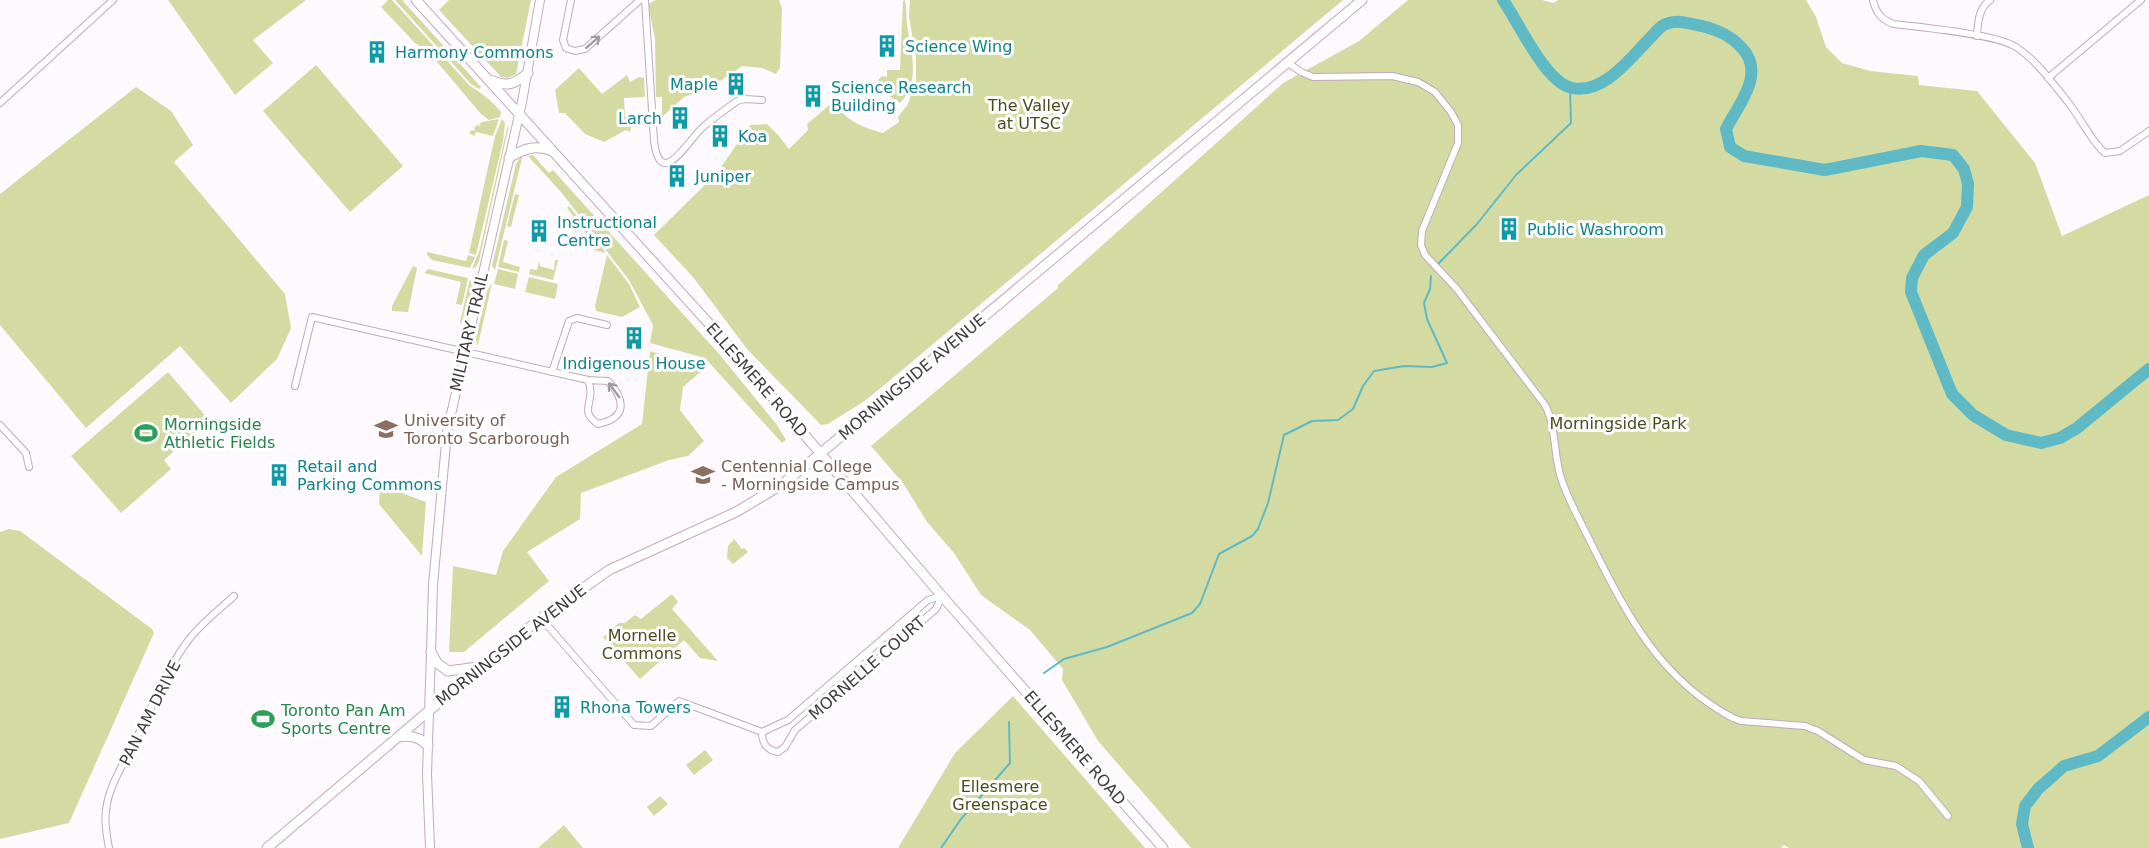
<svg xmlns="http://www.w3.org/2000/svg" width="2149" height="848" viewBox="0 0 2149 848" font-family="'DejaVu Sans',sans-serif">
<style>
.green{fill:#d3dba3}
.lines{fill:none;stroke-linecap:round;stroke-linejoin:round}
.stream{stroke:#5fb9c5;stroke-width:2}
.river{stroke:#5fb9c5;stroke-width:12}
.minor-casing{stroke:#c1a8be;stroke-width:8}
.tertiary-casing{stroke:#c1a8be;stroke-width:10}
.secondary-casing{stroke:#c1a8be;stroke-width:11}
.minor{stroke:#fff;stroke-width:6}
.tertiary{stroke:#fff;stroke-width:8}
.secondary{stroke:#fff;stroke-width:9}
.oneway{stroke:#a09ca0}
.labels{text-anchor:middle;dominant-baseline:central;stroke-width:6;stroke-linejoin:round;paint-order:stroke}
.culture-label{font-size:16px;fill:#0d838f;stroke:#fff;text-anchor:start}
.park-label{font-size:16px;fill:#494d1d;stroke:#fff}
.street-label{font-size:16px;fill:#423841;stroke:#fff}
.education-label{font-size:16px;fill:#785e54;stroke:#fff;text-anchor:start}
.leisure-label{font-size:16px;fill:#27864d;stroke:#fff;text-anchor:start}
</style>
<rect width="100%" height="100%" fill="#fef9fe"/>
<g class="green">
<path d="M168 0H306L253 40 273 63 235 95Z"/>
<path d="M388 0H392L470 86C482 93 492 101 501 112L500 117 489 120 481 114 427 50 415 43 381 7Z"/>
<path d="M395 0H402L481 87 479 89 471 84Z"/>
<path d="M449 0H531L516 74 508 78 501 77 439 10Z"/>
<path d="M656 0H779L782 8 780 68 776 74 762 68 742 66 710 88 684 97 662 117V97H656L655 39 648 4Z"/>
<path d="M905 0C907 8 906 16 907 24 910 50 922 81 900 103L889 96 878 80 882 76 887 77V70H900L903 1Z"/>
<path d="M910 0H1343L901 371 866 400 828 424 821 425 747 349 693 277 654 235 717 173 750 125 767 124 778 135 789 149 808 130 807 124 833 102C849 122 859 126 883 133L899 122 898 117 908 104 916 80V57L909 17Z"/>
<path d="M1408 0H1542L1554 3 1558 0H1806L1816 17 1826 47 1842 63 1870 71 1918 76 1919 85 1977 91 2035 163 2062 236 2149 195V848H1789L1784 845 1781 848H1191L1098 741 1062 680 1063 669 1030 630 981 595 954 553 927 522 903 483 871 446 1058 288V285L1283 83 1359 41Z"/>
<path d="M316 65 403 166 350 212 263 111Z"/>
<path d="M579 68 602 94 627 75 630 82 639 77 644 78 645 97 624 98 625 117H629L632 123 630 132 626 130 604 142 585 134 565 113H559L555 90Z"/>
<path d="M136 87 171 111 193 145 174 162 285 294 291 328 277 359 231 403 180 346 86 428 0 325V194Z"/>
<path d="M499 119 493 136 476 132 474 136 469 133 472 130 475 131 474 128 477 125 481 127 479 124 482 122Z"/>
<path d="M502 119 505 123 503 141 476 255 469 253 495 136Z"/>
<path d="M509 125 479 261 476 267 472 269 480 249 507 128Z"/>
<path d="M522 155V158L495 270 492 266 516 164Z"/>
<path d="M533 155 549 173 553 170 720 355 777 425 786 440 782 443 705 358 650 343 653 325 629 280 561 192 528 156Z"/>
<path d="M515 194 519 195 511 227 507 226Z"/>
<path d="M569 206 606 253 594 250 595 245 567 208Z"/>
<path d="M504 240 508 241 503 262 520 267 519 272 498 267Z"/>
<path d="M427 252 466 261 468 255 475 257 470 268 432 260 427 255Z"/>
<path d="M607 255 629 284 640 307 622 317 596 311 595 306Z"/>
<path d="M555 260H558L553 280 529 274 530 269 537 270 539 261 540 266 554 270Z"/>
<path d="M413 266 417 268 408 312 392 311V306Z"/>
<path d="M428 269 468 278 462 305 456 304 461 282 424 273Z"/>
<path d="M498 269 518 274 515 289 494 284Z"/>
<path d="M529 277 558 284 555 299 525 292Z"/>
<path d="M470 279 473 287 466 319 464 318 462 323 460 322Z"/>
<path d="M492 283 478 345H477L476 338 487 291Z"/>
<path d="M650 351 705 368 683 387 680 410 704 441 688 456 669 460 581 493 580 519 527 552 549 581 464 652H449L453 566 496 575 503 551 556 477 642 424Z"/>
<path d="M168 372 209 420 164 460 171 469 121 513 71 456Z"/>
<path d="M380 485 426 502 422 556 379 504Z"/>
<path d="M9 529 20 531 152 629 154 633 69 823 0 839V532Z"/>
<path d="M734 539 742 549 744 548 748 552 733 564 727 558 728 546Z"/>
<path d="M672 594 678 602 672 609 718 661 700 658 684 640 640 679 603 637 619 623H625L635 615 641 619Z"/>
<path d="M1013 696 1145 848H898L955 753Z"/>
<path d="M705 750 713 760 694 775 686 765Z"/>
<path d="M660 796 668 804 654 816 647 807Z"/>
<path d="M564 825 583 848H538Z"/>
</g>
<g class="lines">
<g class="stream">
<path d="M1439 263 1477 224 1516 175 1571 123 1570 88"/>
<path d="M1044 673 1064 659 1107 647 1192 613 1200 604 1219 554 1252 536 1258 529 1268 503 1284 435 1312 421 1338 420 1353 409 1363 386 1374 371 1404 366 1432 367 1447 363 1427 319 1424 303 1430 289 1431 276"/>
<path d="M941 848 961 819 1010 763 1009 722"/>
</g>
<g class="river">
<path d="M1503 0C1519 23 1545 82 1572 88 1604 95 1632 56 1652 36 1656 32 1661 25 1666 24 1677 19 1691 24 1702 26 1717 30 1730 35 1741 47 1767 73 1738 105 1726 129L1730 147 1744 156 1825 170 1921 151 1953 155 1964 169 1968 184 1967 207 1953 233 1924 255 1912 278 1911 292 1952 394 1973 415 2006 435 2041 443 2060 438 2077 428 2149 369"/>
<path d="M2028 848 2022 824 2025 806 2038 789 2064 766 2098 756 2149 717"/>
</g>
<g class="minor-casing">
<g id="minor">
<path d="M571 0 563 40 566 48 575 51 585 49 640 0"/>
<path d="M645 0 654 141C660 190 686 144 700 130 711 119 725 110 737 101L744 99 762 100"/>
<path d="M1873 0C1876 13 1881 19 1893 24 1919 27 1997 34 2016 47 2036 60 2052 82 2067 101 2079 115 2093 144 2105 153L2120 151 2149 131"/>
<path d="M1977 36C1978 23 1978 9 1990 0"/>
<path d="M1287 62 1301 72 1313 77 1392 76 1418 82 1435 92 1451 112 1458 125V143L1422 231 1421 245 1425 255 1456 288 1545 405C1557 427 1553 457 1562 481 1570 504 1583 526 1593 547 1628 617 1661 680 1733 718L1741 721 1805 726 1818 731 1864 760 1896 766 1919 781 1948 816"/>
<path d="M2048 78 2141 0"/>
<path d="M0 103 113 0"/>
<path d="M552 372 569 321 577 318 607 325"/>
<path d="M295 386 312 317 588 380 608 381C625 399 628 418 598 424 577 410 597 402 588 380"/>
<path d="M0 425 26 453 29 467"/>
<path d="M942 596 936 609 795 730 785 747 778 752C766 750 762 743 762 732L788 720 928 600Z"/>
<path d="M541 618 634 725 651 726 679 701 762 732"/>
<path d="M109 848C107 836 104 824 106 811 108 786 125 762 136 739 152 707 168 666 190 638 203 622 219 610 234 596"/>
</g>
</g>
<g class="tertiary-casing">
<path id="tertiary" d="M430 848 427 774 431 652 433 585 447 432 522 102 540 0"/>
</g>
<g class="secondary-casing">
<g id="secondary">
<path d="M416 0 722 338 942 596 1163 848"/>
<path d="M490 80C507 87 514 85 528 73"/>
<path d="M509 158C523 149 536 144 552 151"/>
<path d="M431 652 437 663 448 671 478 667"/>
<path d="M399 737C410 735 420 737 428 746"/>
<path d="M267 848 483 665 541 618 609 570 736 512 778 487 809 463 1362 0"/>
</g>
</g>
<use href="#minor" class="minor"/>
<use href="#tertiary" class="tertiary"/>
<use href="#secondary" class="secondary"/>
</g>
<defs><path id="oneway-shaft" d="M-6 0H5M1.5-3L5.5 0L1.5 3" fill="none" stroke-width="1.6" stroke-linecap="round" stroke-linejoin="round" transform="scale(1.5)"/></defs>
<g class="oneway">
<use href="#oneway-shaft" transform="translate(593 42) rotate(-41)"/>
<use href="#oneway-shaft" transform="translate(614 390) rotate(-126)"/>
</g>
<defs>
<g id="building-bare" transform="scale(1.8)"><path d="M-4-6H4V6H1V3H-1V6H-4ZM-2.5-4.3h1.7v1.8h-1.7ZM.8-4.3h1.7v1.8H.8ZM-2.5-1h1.7V.8h-1.7ZM.8-1h1.7V.8H.8Z" fill="#0f9aa8" stroke="#fff" stroke-width="2.5" paint-order="stroke"/></g>
<g id="university-bare" transform="scale(1.8)"><path d="M0-5L7-2L0 1L-7-2ZM-4 1L0 2.5L4 1V4Q0 6-4 4Z" fill="#8d6e63" stroke="#fff" stroke-width="2.5" paint-order="stroke"/></g>
<g id="stadium-bare" transform="scale(1.8)"><path d="M0-5a6.5 5 0 1 0 0 10a6.5 5 0 1 0 0-10ZM-3.5-1.8h7v3.6h-7Z" fill="#2e9e5b" stroke="#fff" stroke-width="2.5" paint-order="stroke"/></g>
</defs>
<g fill-rule="evenodd">
<use href="#building-bare" x="887" y="46"/>
<use href="#building-bare" x="377" y="52"/>
<use href="#building-bare" x="736" y="84"/>
<use href="#building-bare" x="813" y="96"/>
<use href="#building-bare" x="680" y="118"/>
<use href="#building-bare" x="720" y="136"/>
<use href="#building-bare" x="677" y="176"/>
<use href="#building-bare" x="1509" y="229"/>
<use href="#building-bare" x="539" y="231"/>
<use href="#building-bare" x="634" y="338"/>
<use href="#university-bare" x="386" y="429"/>
<use href="#stadium-bare" x="146" y="433"/>
<use href="#building-bare" x="279" y="475"/>
<use href="#university-bare" x="703" y="475"/>
<use href="#building-bare" x="562" y="707"/>
<use href="#stadium-bare" x="263" y="719"/>
</g>
<g class="labels">
<g class="culture-label">
<text x="905" y="46">Science Wing</text>
<text x="395" y="52">Harmony Commons</text>
<text x="718" y="84" text-anchor="end">Maple</text>
<text x="831" y="87">Science Research<tspan x="831" dy="18">Building</tspan></text>
<text x="662" y="118" text-anchor="end">Larch</text>
<text x="738" y="136">Koa</text>
<text x="695" y="176">Juniper</text>
<text x="557" y="222">Instructional<tspan x="557" dy="18">Centre</tspan></text>
<text x="1527" y="229">Public Washroom</text>
<text x="634" y="363" text-anchor="middle">Indigenous House</text>
<text x="297" y="466">Retail and<tspan x="297" dy="18">Parking Commons</tspan></text>
<text x="580" y="707">Rhona Towers</text>
</g>
<g class="park-label">
<text x="1029" y="105">The Valley<tspan x="1029" dy="18">at UTSC</tspan></text>
<text x="1618" y="423">Morningside Park</text>
<text x="642" y="635">Mornelle<tspan x="642" dy="18">Commons</tspan></text>
<text x="1000" y="786">Ellesmere<tspan x="1000" dy="18">Greenspace</tspan></text>
</g>
<g class="street-label">
<text transform="translate(469 332) rotate(-77)">MILITARY TRAIL</text>
<text transform="translate(912 377) rotate(-40)">MORNINGSIDE AVENUE</text>
<text transform="translate(757 380) rotate(49)">ELLESMERE ROAD</text>
<text transform="translate(511 645) rotate(-38)">MORNINGSIDE AVENUE</text>
<text transform="translate(867 668) rotate(-41)">MORNELLE COURT</text>
<text transform="translate(150 713) rotate(-63)">PAN AM DRIVE</text>
<text transform="translate(1075 748) rotate(49)">ELLESMERE ROAD</text>
</g>
<g class="education-label">
<text x="404" y="420">University of<tspan x="404" dy="18">Toronto Scarborough</tspan></text>
<text x="721" y="466">Centennial College<tspan x="721" dy="18">- Morningside Campus</tspan></text>
</g>
<g class="leisure-label">
<text x="164" y="424">Morningside<tspan x="164" dy="18">Athletic Fields</tspan></text>
<text x="281" y="710">Toronto Pan Am<tspan x="281" dy="18">Sports Centre</tspan></text>
</g>
</g>
</svg>
